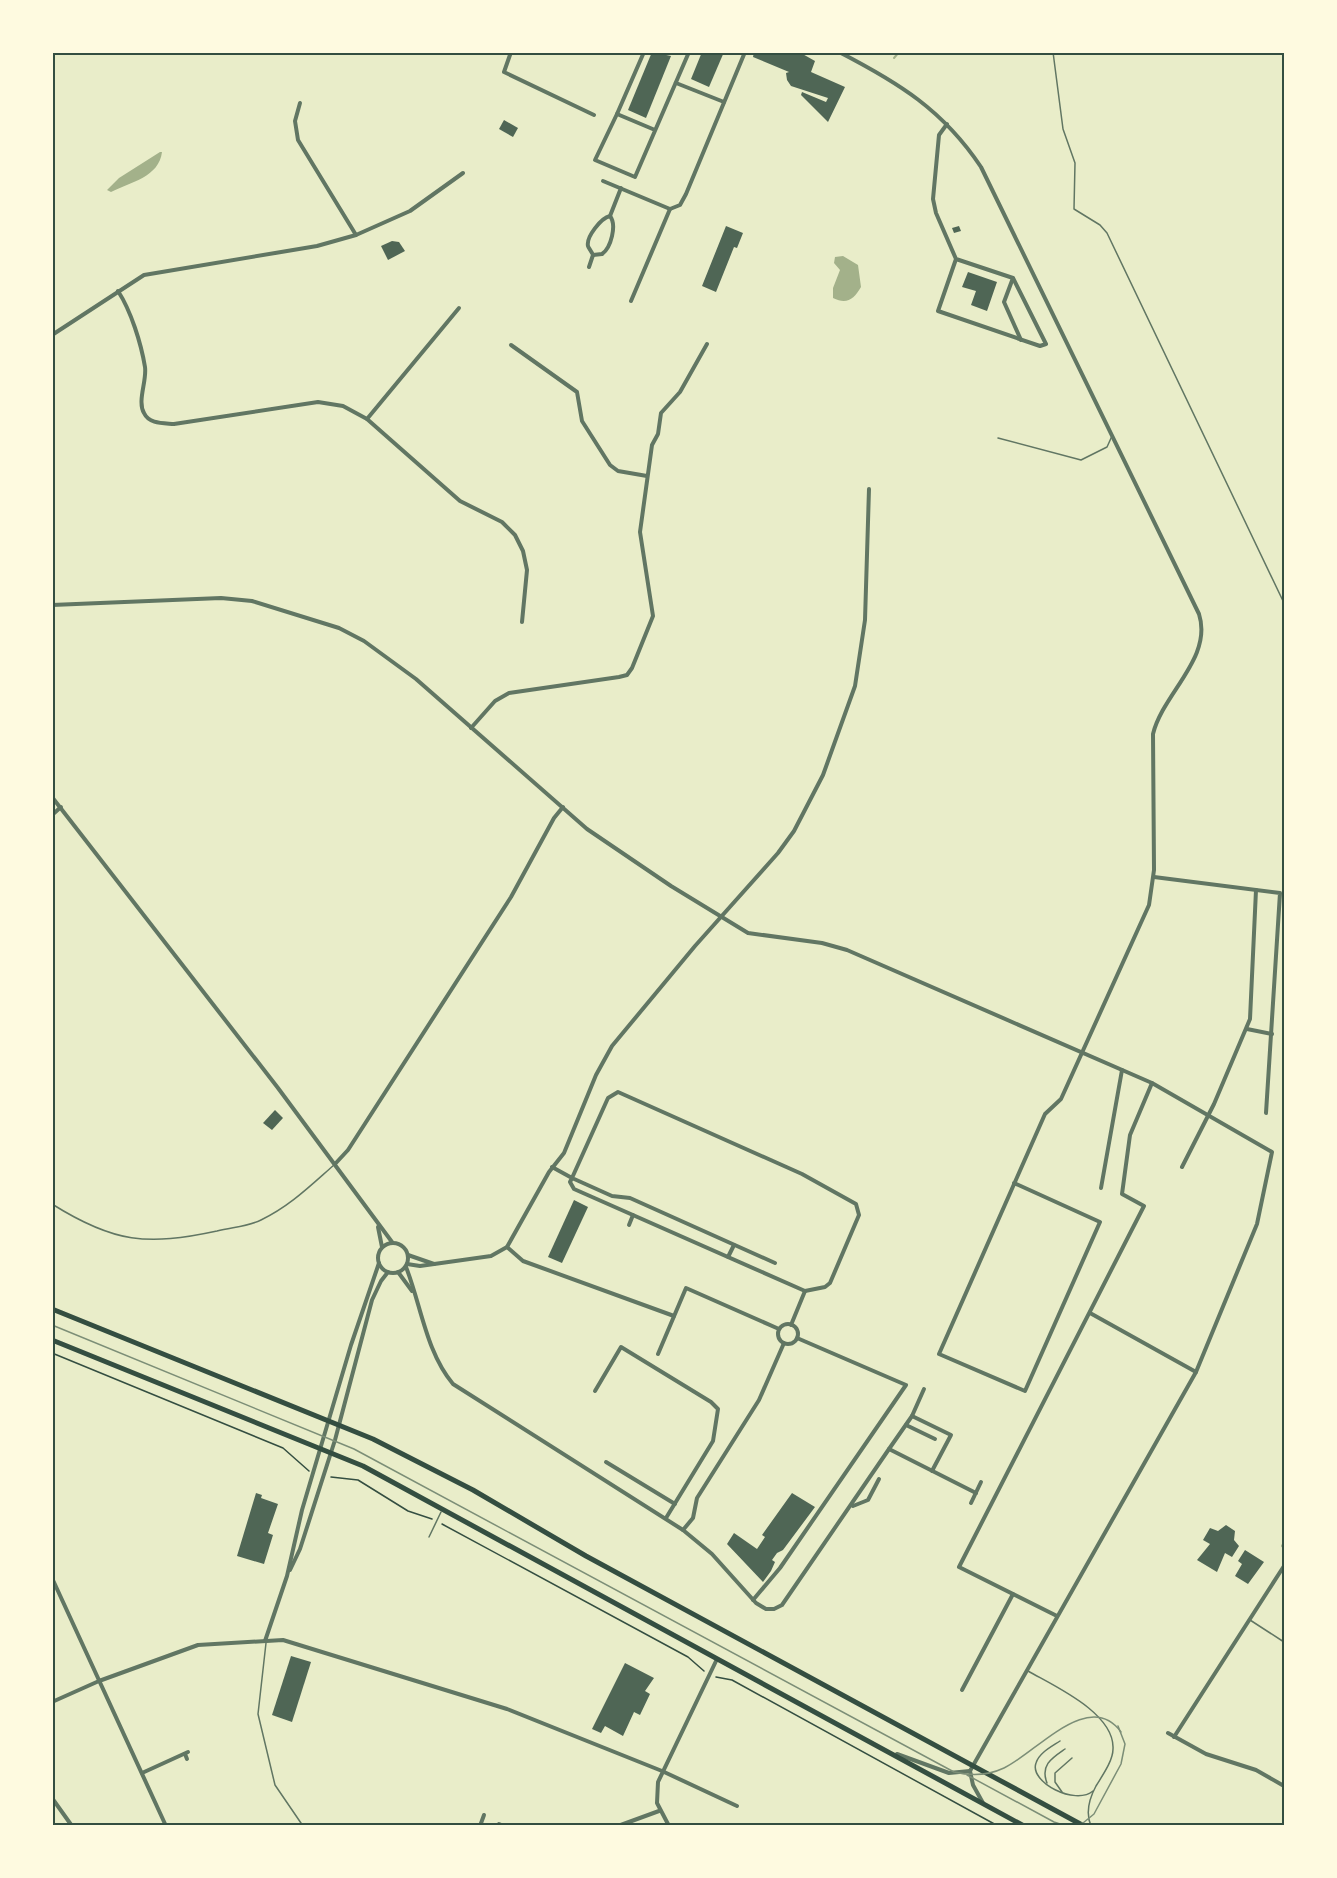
<svg xmlns="http://www.w3.org/2000/svg" width="1337" height="1878" viewBox="0 0 1337 1878" font-family="Barlow,sans-serif">
<style>
.water{fill:#a3b18a}
.lines{fill:none;stroke-linecap:round;stroke-linejoin:round}
.stream{stroke:#a3b18a;stroke-width:2}
.building{fill:#4f6655}
.path{stroke:#344e41;stroke-width:1.5}
.service{stroke:#617663;stroke-width:1.5}
.minor{stroke:#617663;stroke-width:4}
.primary{stroke:#344e41;stroke-width:5}
.tram{stroke:#7c8e77;stroke-width:1.5}
.neatline{fill:none;stroke:#344e41;stroke-width:2}
</style>
<rect width="100%" height="100%" fill="#e9edc9"/>
<g class="water">
<path d="M160 152H162C159 177 131 182 111 192L107 190 119 178Z"/>
<path d="M843 256 858 265 861 287C854 299 847 305 833 298V288L840 270 834 263 835 257Z"/>
</g>
<g class="lines">
<g class="stream">
<path d="M894 58 899 52"/>
<path d="M1284 1542 1282 1546 1284 1548"/>
</g>
</g>
<g class="building">
<path d="M652 52 671 56 646 118 628 110Z"/>
<path d="M702 52H724L709 87 691 79Z"/>
<path d="M754 52H799L815 61 811 72 845 87 828 122 801 95 802 92 826 102 828 98 791 86 787 80 786 73 789 72 753 57Z"/>
<path d="M504 120 518 128 513 137 499 129Z"/>
<path d="M726 226 743 233 737 248 734 247 716 292 702 286Z"/>
<path d="M959 226 961 231 954 233 952 228Z"/>
<path d="M392 241 399 242 405 251 388 260 381 246Z"/>
<path d="M968 272 997 282 987 311 971 305 976 291 962 287Z"/>
<path d="M275 1110 283 1118 272 1130 263 1123Z"/>
<path d="M574 1200 588 1207 562 1263 548 1257Z"/>
<path d="M256 1493 262 1495 261 1498 278 1504 268 1533 273 1535 264 1564 237 1556Z"/>
<path d="M792 1493 815 1507 783 1550 777 1553 772 1560 775 1562 771 1571 763 1582 727 1544 734 1533 757 1549 765 1537 762 1535Z"/>
<path d="M1226 1525 1235 1531 1234 1540 1239 1546 1232 1557 1225 1553 1217 1572 1197 1560 1210 1544 1203 1540 1210 1528 1218 1531Z"/>
<path d="M1245 1550 1264 1562 1248 1584 1235 1576 1242 1564 1238 1561Z"/>
<path d="M291 1656 311 1662 292 1722 272 1715Z"/>
<path d="M625 1663 654 1678 645 1691 650 1694 640 1715 634 1712 623 1736 605 1726 601 1733 592 1729Z"/>
</g>
<g class="lines">
<g class="path">
<path d="M52 1353 283 1448 309 1471"/>
<path d="M331 1477 358 1480 408 1511 432 1519"/>
<path d="M442 1524 688 1657 704 1671"/>
<path d="M716 1677 732 1680 998 1826"/>
</g>
<g class="service">
<path d="M1053 52 1063 129 1075 163 1074 209 1100 225 1107 233 1284 603"/>
<path d="M998 438 1081 460 1107 447 1112 436"/>
<path d="M52 1204C114 1243 147 1246 217 1231 232 1227 247 1227 261 1220 290 1206 310 1186 334 1165"/>
<path d="M429 1537 441 1512"/>
<path d="M1250 1620 1284 1642"/>
<path d="M266 1643 258 1714 275 1785 303 1826"/>
<path d="M1028 1671C1054 1686 1115 1713 1113 1749 1113 1761 1102 1776 1096 1786 1089 1799 1085 1812 1091 1826"/>
<path d="M1060 1741C1051 1747 1039 1753 1036 1763 1029 1782 1075 1806 1093 1791"/>
<path d="M1047 1783C1040 1765 1052 1758 1065 1749"/>
<path d="M1062 1792 1055 1782V1773L1072 1758"/>
</g>
<g class="minor">
<path d="M511 52 504 72 594 115"/>
<path d="M839 52C899 83 943 110 981 167L1199 614C1213 658 1163 693 1153 734L1154 870 1149 905 1061 1099 1045 1114 939 1354 1025 1391 1100 1222 1014 1183"/>
<path d="M676 83 724 102"/>
<path d="M300 103 295 121 298 140 356 235"/>
<path d="M617 114 644 52"/>
<path d="M947 124 939 135 933 199 936 213 956 259 1013 278 1046 344 1040 346 938 311 956 259"/>
<path d="M655 130 617 114 595 160 635 177 689 52"/>
<path d="M603 181 670 209"/>
<path d="M593 255 602 254C611 248 617 225 610 216"/>
<path d="M589 267 593 255C593 254 588 247 588 246 586 237 601 218 610 216L621 188"/>
<path d="M1013 278 1004 302 1021 340"/>
<path d="M118 291C131 311 141 343 145 367 147 381 137 401 144 413 149 424 163 423 174 424L318 402 343 406 367 419 460 501 502 522 515 535 523 551 527 570 522 622"/>
<path d="M631 301 670 209 680 205 686 194 745 52"/>
<path d="M52 335 144 275 317 246 356 235 410 211 463 173"/>
<path d="M511 345 577 392 582 421 610 465 618 471 647 476"/>
<path d="M367 419 459 308"/>
<path d="M52 605 221 598 252 601 339 628 364 641 416 679 587 829 671 886 748 933 822 943 847 950 1152 1083 1272 1152 1257 1224 1196 1372 970 1771 973 1785 983 1803"/>
<path d="M471 728 495 701 509 693 619 677 627 675 632 668 653 616 640 532 652 445 658 434 661 413 680 392 707 344"/>
<path d="M52 797 278 1088 392 1242"/>
<path d="M52 815 61 807"/>
<path d="M1154 877 1280 893 1266 1113"/>
<path d="M1247 1029 1272 1034"/>
<path d="M335 1164 348 1150 511 897 554 818 563 807"/>
<path d="M552 1167 572 1178 570 1182 574 1189 805 1291 825 1287 830 1283 859 1215 856 1204 802 1174 618 1092 608 1098 572 1178 612 1196 630 1198 775 1263"/>
<path d="M1182 1167 1214 1104 1250 1019 1256 890"/>
<path d="M1101 1188 1122 1070"/>
<path d="M629 1225 633 1215"/>
<path d="M378 1227 382 1247"/>
<circle cx="393" cy="1258" r="15"/>
<path d="M507 1247 523 1261 674 1316"/>
<path d="M408 1255 434 1264"/>
<path d="M728 1257 734 1245"/>
<path d="M407 1264 420 1266 491 1256 507 1247 549 1172 564 1153 596 1075 612 1046 695 946 778 853 794 831 823 775 855 686 865 620 869 489"/>
<path d="M406 1267C421 1305 426 1352 453 1384L683 1530 712 1554 756 1603 766 1609H774L782 1605 889 1449 976 1493"/>
<path d="M398 1272 412 1291"/>
<path d="M1090 1313 1196 1372"/>
<circle cx="788" cy="1334" r="10"/>
<path d="M791 1325 805 1291"/>
<path d="M658 1354 686 1288 779 1329"/>
<path d="M595 1391 621 1347 711 1402 718 1409 713 1441 666 1518"/>
<path d="M912 1416 951 1435 932 1471"/>
<path d="M906 1425 935 1439"/>
<path d="M889 1449 912 1416 924 1389"/>
<path d="M606 1462 675 1504"/>
<path d="M971 1503 981 1482"/>
<path d="M853 1506 868 1500 879 1479"/>
<path d="M683 1530 693 1518 697 1498 759 1400 784 1343"/>
<path d="M290 1570 300 1549 335 1440 372 1300 381 1281 388 1272"/>
<path d="M52 1578 166 1826"/>
<path d="M753 1600 780 1568 906 1385 797 1338"/>
<path d="M1057 1616 959 1567 1144 1206 1122 1194 1130 1135 1152 1083"/>
<path d="M265 1641 287 1576 302 1510 351 1345 379 1263"/>
<path d="M962 1690 1013 1594"/>
<path d="M52 1702 99 1681 198 1645 283 1640 507 1709 662 1771 737 1806"/>
<path d="M1168 1733 1206 1754 1256 1770 1284 1786"/>
<path d="M1174 1737 1284 1566"/>
<path d="M185 1754 187 1759"/>
<path d="M897 1754 949 1773 970 1771"/>
<path d="M142 1773 188 1752"/>
<path d="M52 1798 72 1826"/>
<path d="M499 1824 504 1826"/>
<path d="M480 1826 484 1815"/>
<path d="M618 1826 659 1811"/>
<path d="M669 1826 657 1803 658 1782 717 1659"/>
</g>
<g class="primary">
<path d="M52 1309 373 1439 473 1490 586 1556 1084 1826"/>
<path d="M52 1340 363 1466 1024 1826"/>
</g>
<g class="tram">
<path d="M52 1325 354 1449 954 1772C971 1776 987 1776 1004 1768 1036 1753 1089 1688 1121 1732"/>
<path d="M967 1775 1054 1822 1066 1826"/>
<path d="M1072 1826 1083 1823 1094 1814 1121 1764 1125 1744 1118 1726"/>
</g>
</g>
<rect width="1337" height="1878" fill="none" stroke="#fefae0" stroke-width="108"/>
<rect x="54" y="54" width="1229" height="1770" class="neatline"/>
</svg>
